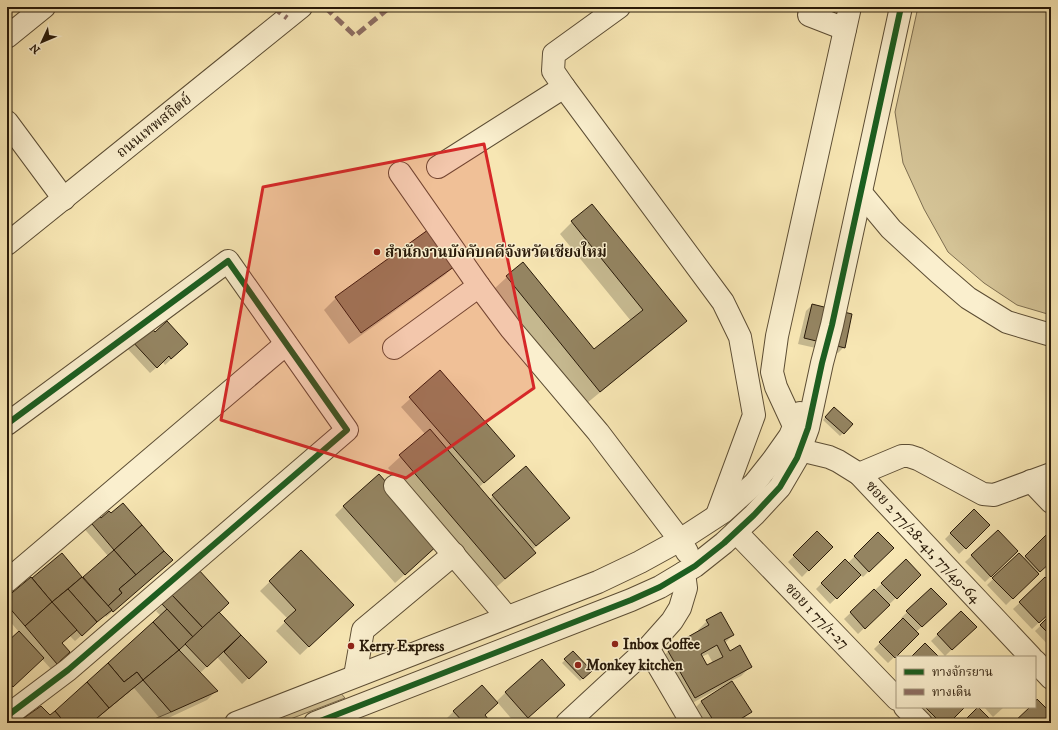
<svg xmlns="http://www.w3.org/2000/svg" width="1058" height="730" viewBox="0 0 1058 730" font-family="'IM FELL DW Pica','Noto Serif Thai',serif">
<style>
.green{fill:#d4c396;stroke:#7e6e50}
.shadow{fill:#0003;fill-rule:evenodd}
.building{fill:#948461;stroke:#291a09;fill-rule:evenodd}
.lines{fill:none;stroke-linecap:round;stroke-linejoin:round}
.minor-casing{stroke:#5c4d34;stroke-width:24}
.minor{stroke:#faefce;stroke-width:22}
.quiet{stroke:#8d6e63;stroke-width:5;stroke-dasharray:10 5;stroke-linecap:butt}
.cycleway-casing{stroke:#faefce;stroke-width:8}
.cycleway{stroke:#1b5e20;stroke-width:6}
.marked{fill:#d62828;fill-opacity:0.2;stroke:#d62828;stroke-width:3;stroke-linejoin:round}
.poi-dot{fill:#8f2418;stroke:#faefce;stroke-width:1.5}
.labels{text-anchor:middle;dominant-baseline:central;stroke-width:3;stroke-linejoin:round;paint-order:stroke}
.street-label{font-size:15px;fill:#291a09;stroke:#faefce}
.poi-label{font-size:15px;font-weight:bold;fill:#291a09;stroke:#faefce;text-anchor:start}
</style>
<rect width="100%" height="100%" fill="#f7e6b3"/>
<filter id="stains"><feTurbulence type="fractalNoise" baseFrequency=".005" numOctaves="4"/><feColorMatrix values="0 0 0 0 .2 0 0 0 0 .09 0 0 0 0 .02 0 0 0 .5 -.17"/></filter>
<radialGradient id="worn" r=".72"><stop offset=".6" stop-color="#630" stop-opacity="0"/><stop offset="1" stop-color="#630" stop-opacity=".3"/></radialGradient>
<g class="green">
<path d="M918 7H1051V315L1017 305 984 283 948 252 924 209 903 163 895 112Z"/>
<path d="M143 680 171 712 145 723H91Z"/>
<path d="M339 691 345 698 280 723H258Z"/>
</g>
<g class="shadow">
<path d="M592 206 685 321 673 333 587 403 494 289 522 263 594 351 631 321 560 234 572 222Z"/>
<path d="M457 263 445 275 349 344 324 310 336 298Z"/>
<path d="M812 305 844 347 838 353 798 344 806 311Z"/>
<path d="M155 333 181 350 165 365 163 362 150 373 125 346Z"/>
<path d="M440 372 504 465 478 488 489 500 525 468 559 527 532 550 534 553 522 565 493 590 388 468 425 434 401 407Z"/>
<path d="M834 408 852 424 840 436 823 420Z"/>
<path d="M344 506 430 552 395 583 335 515Z"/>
<path d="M974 510 989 525 959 554 945 539Z"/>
<path d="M101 519 165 566 106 617 105 615 75 641 70 636 61 643 63 658 51 669 42 659 7 692V643L19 632 7 618V598L32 580 62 554 82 578 108 556 81 525Z"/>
<path d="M998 531 1017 551 985 582 965 562Z"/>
<path d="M817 533 831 547 802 577 788 562Z"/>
<path d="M878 533 892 548 863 577 860 575 830 604 816 589 845 560 848 563Z"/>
<path d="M1049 533 1051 535V560L1006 605 987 585 1019 554 1023 559Z"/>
<path d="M301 552 343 614 300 655 276 631 288 619 260 591Z"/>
<path d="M906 561 920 575 858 634 844 619Z"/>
<path d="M198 571 218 612 265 662 242 684 217 657 200 673 216 691 207 700 162 721 134 688 91 723H18L41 708 50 717 161 616 156 611Z"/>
<path d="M1051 573V611L1032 629 1013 609Z"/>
<path d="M931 589 945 604 916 632 918 634 888 663 874 649 903 620 901 618Z"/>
<path d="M961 612 975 627 945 656 931 641Z"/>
<path d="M1051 616V648L1035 631Z"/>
<path d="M707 621 733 635 725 643 730 652 750 667 741 676 731 681 750 712 744 718 736 723H706L696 707 702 701 728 685 727 684 685 707 659 660 669 651 699 632 698 630ZM708 654 713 663 706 667 701 657Z"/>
<path d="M573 652 590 671 580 681 562 663Z"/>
<path d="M506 692 554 694 521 723H515L498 703 484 716 490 723H447L445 720 454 711 496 702Z"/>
<path d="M925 707H963L947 723H929L919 713Z"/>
<path d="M984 707H1004L993 717Z"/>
</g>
<g class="building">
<path d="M592 204 687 321 600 392 506 276 523 262 594 349 643 310 571 221Z"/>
<path d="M432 227 458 264 361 333 335 297Z"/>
<path d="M812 304 852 314 845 348 804 338Z"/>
<path d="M167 321 188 344 171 359 169 356 157 368 131 340 148 324 155 332Z"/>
<path d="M440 370 515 456 484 483 409 397Z"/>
<path d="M834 407 853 424 844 434 825 417Z"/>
<path d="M430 429 536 553 505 579 399 455Z"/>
<path d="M526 466 570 518 536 546 492 495Z"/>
<path d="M379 474 440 543 405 575 343 506Z"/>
<path d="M123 503 142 525 114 550 87 518 95 511 101 518 109 511 111 513Z"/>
<path d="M974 509 990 525 966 549 950 533Z"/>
<path d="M142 525 164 551 136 575 114 550Z"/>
<path d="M998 530 1018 551 991 577 971 555Z"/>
<path d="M817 531 833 547 809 571 793 555Z"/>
<path d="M878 532 894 548 869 572 854 556Z"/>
<path d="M1049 532 1051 534V562L1040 572 1025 556Z"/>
<path d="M114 550 136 575 119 589 122 593 108 606 83 577Z"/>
<path d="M301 550 354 605 309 647 284 621 296 610 269 581Z"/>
<path d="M164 551 173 560 113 612 108 606 122 593 119 589Z"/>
<path d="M62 553 82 577 52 602 32 578Z"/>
<path d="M1019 553 1039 574 1013 599 992 578Z"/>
<path d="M845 559 861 575 837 599 821 583Z"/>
<path d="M906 559 921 575 897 599 881 583Z"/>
<path d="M198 569 229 603 203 628 172 595Z"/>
<path d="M31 577 52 602 25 626 7 605V597Z"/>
<path d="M82 577 112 610 97 622 68 589Z"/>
<path d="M1045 577 1051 582V612L1039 623 1019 602Z"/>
<path d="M931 588 947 604 922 627 906 611Z"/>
<path d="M68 589 97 622 82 636 52 602Z"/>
<path d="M874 589 890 605 865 629 850 612Z"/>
<path d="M172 595 203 628 193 637 162 604Z"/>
<path d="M52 602 77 630 62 643 70 652 57 664 25 626Z"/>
<path d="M167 609 193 637 179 650 153 622Z"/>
<path d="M961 611 977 627 952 650 937 634Z"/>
<path d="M219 612 241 635 207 667 185 644Z"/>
<path d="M721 612 734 635 724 640 730 651 740 645 752 667 695 698 668 651 687 640 686 638 709 625 706 620ZM717 645 723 657 707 665 701 654Z"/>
<path d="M1051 614V636L1040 625Z"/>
<path d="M903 618 919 634 895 658 879 642Z"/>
<path d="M153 622 179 650 143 680 137 672 124 682 108 663Z"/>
<path d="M19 631 44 658 13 687 7 680V642Z"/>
<path d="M241 635 267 662 249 679 224 652Z"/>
<path d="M925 643 939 657H911Z"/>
<path d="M179 650 218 691 171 712 143 680Z"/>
<path d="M573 651 592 671 583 679 564 659Z"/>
<path d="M542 659 565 685 528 718 505 692Z"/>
<path d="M108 663 124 682 137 672 143 680 109 708 87 682Z"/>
<path d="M732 681 752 712 734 723H715L701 701Z"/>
<path d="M87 682 109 708 91 723H65L55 711Z"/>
<path d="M482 685 498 703 485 715 491 723H464L453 711Z"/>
<path d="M1037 699 1051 713V718L1045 723H1013L1030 707H1035V702Z"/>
<path d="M41 706 50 715 55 711 65 723H19L18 722Z"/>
<path d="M925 707H965L949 723H941Z"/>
<path d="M978 707 994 723H962Z"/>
</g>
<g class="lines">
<g class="minor-casing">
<g id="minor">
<path d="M809 15 845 29"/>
<path d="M7 37 44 7"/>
<path d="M564 87 553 71 554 54 619 7"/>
<path d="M7 122 64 199"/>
<path d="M438 167 564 87 723 302 740 337 754 415 717 515"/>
<path d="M400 173 479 286"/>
<path d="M861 193 891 229 939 273 968 298 1007 322 1051 335"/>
<path d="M7 244 301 7"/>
<path d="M394 348 479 286 511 329 598 432 680 540 687 552"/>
<path d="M7 424 228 261 347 430 68 670 7 716"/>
<path d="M794 426 776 387 772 372 777 336 850 7"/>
<path d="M800 450 829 457 838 461 859 474 1031 657"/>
<path d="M859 474 902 456H909L918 459 983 494 994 495 1051 474"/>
<path d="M1031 481 1051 502"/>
<path d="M395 486 507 617"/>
<path d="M736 532 897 699"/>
<path d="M7 581 286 344"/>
<path d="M648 648 692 723"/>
<path d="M1035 661 1051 678"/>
<path d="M355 676 363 630 454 554"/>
<path d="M905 707 921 723"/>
<path d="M236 723 598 582 640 562 680 540 723 512 754 484 773 460 790 436 800 413"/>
<path d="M315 723 631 600 660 587 695 566 724 543 754 515 780 487 797 458 808 428 822 363 832 325 901 7"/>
<path d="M567 723 648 648 672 621 680 608 686 588 684 573"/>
</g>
</g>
<use href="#minor" class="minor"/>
<g class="quiet">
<path d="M273 7 287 18"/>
<path d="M325 7 355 36 390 7"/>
</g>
<g class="cycleway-casing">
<g id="cycleway">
<path d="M7 424 228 261 347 430 68 670 7 716"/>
<path d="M315 723 631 600 660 587 695 566 724 543 754 515 780 487 797 458 808 428 822 363 832 325 901 7"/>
</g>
</g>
<use href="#cycleway" class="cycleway"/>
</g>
<path class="marked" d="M484 144 534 388 406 478 221 420 263 187Z"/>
<g class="poi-dot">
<circle cx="377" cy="252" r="4"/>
<circle cx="615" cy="644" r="4"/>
<circle cx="351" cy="646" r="4"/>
<circle cx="578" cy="665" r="4"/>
</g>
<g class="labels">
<g class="street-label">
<text transform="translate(154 126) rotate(-39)">ถนนเทพสถิตย์</text>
<text transform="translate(923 542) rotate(47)">ซอย 2 77/28-41, 77/49-64</text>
<text transform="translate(817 616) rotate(46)">ซอย 1 77/1-27</text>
</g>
<g class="poi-label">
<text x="385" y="252">สำนักงานบังคับคดีจังหวัดเชียงใหม่</text>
<text x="623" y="644">Inbox Coffee</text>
<text x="359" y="646">Kerry Express</text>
<text x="586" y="665">Monkey kitchen</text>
</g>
</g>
<rect width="1058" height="730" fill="none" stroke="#f7e6b3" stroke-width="24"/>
<rect x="8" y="8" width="1042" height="714" fill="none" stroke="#291a09" stroke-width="2"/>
<rect x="12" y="12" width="1034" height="706" fill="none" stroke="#291a09"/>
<rect x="896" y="656" width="140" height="52" fill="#faefce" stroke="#a69a7f"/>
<rect x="904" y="669" width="20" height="6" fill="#1b5e20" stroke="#a69a7f"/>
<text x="932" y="676" font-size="12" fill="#291a09">ทางจักรยาน</text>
<rect x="904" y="689" width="20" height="6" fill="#8d6e63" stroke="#a69a7f"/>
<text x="932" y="696" font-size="12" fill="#291a09">ทางเดิน</text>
<g transform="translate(42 42) rotate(226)" stroke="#faefce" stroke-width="3" paint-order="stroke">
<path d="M0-3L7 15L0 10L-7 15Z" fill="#291a09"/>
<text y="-6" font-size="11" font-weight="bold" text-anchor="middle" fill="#291a09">N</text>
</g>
<rect width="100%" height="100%" filter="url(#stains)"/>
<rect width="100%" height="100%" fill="url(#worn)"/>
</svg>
